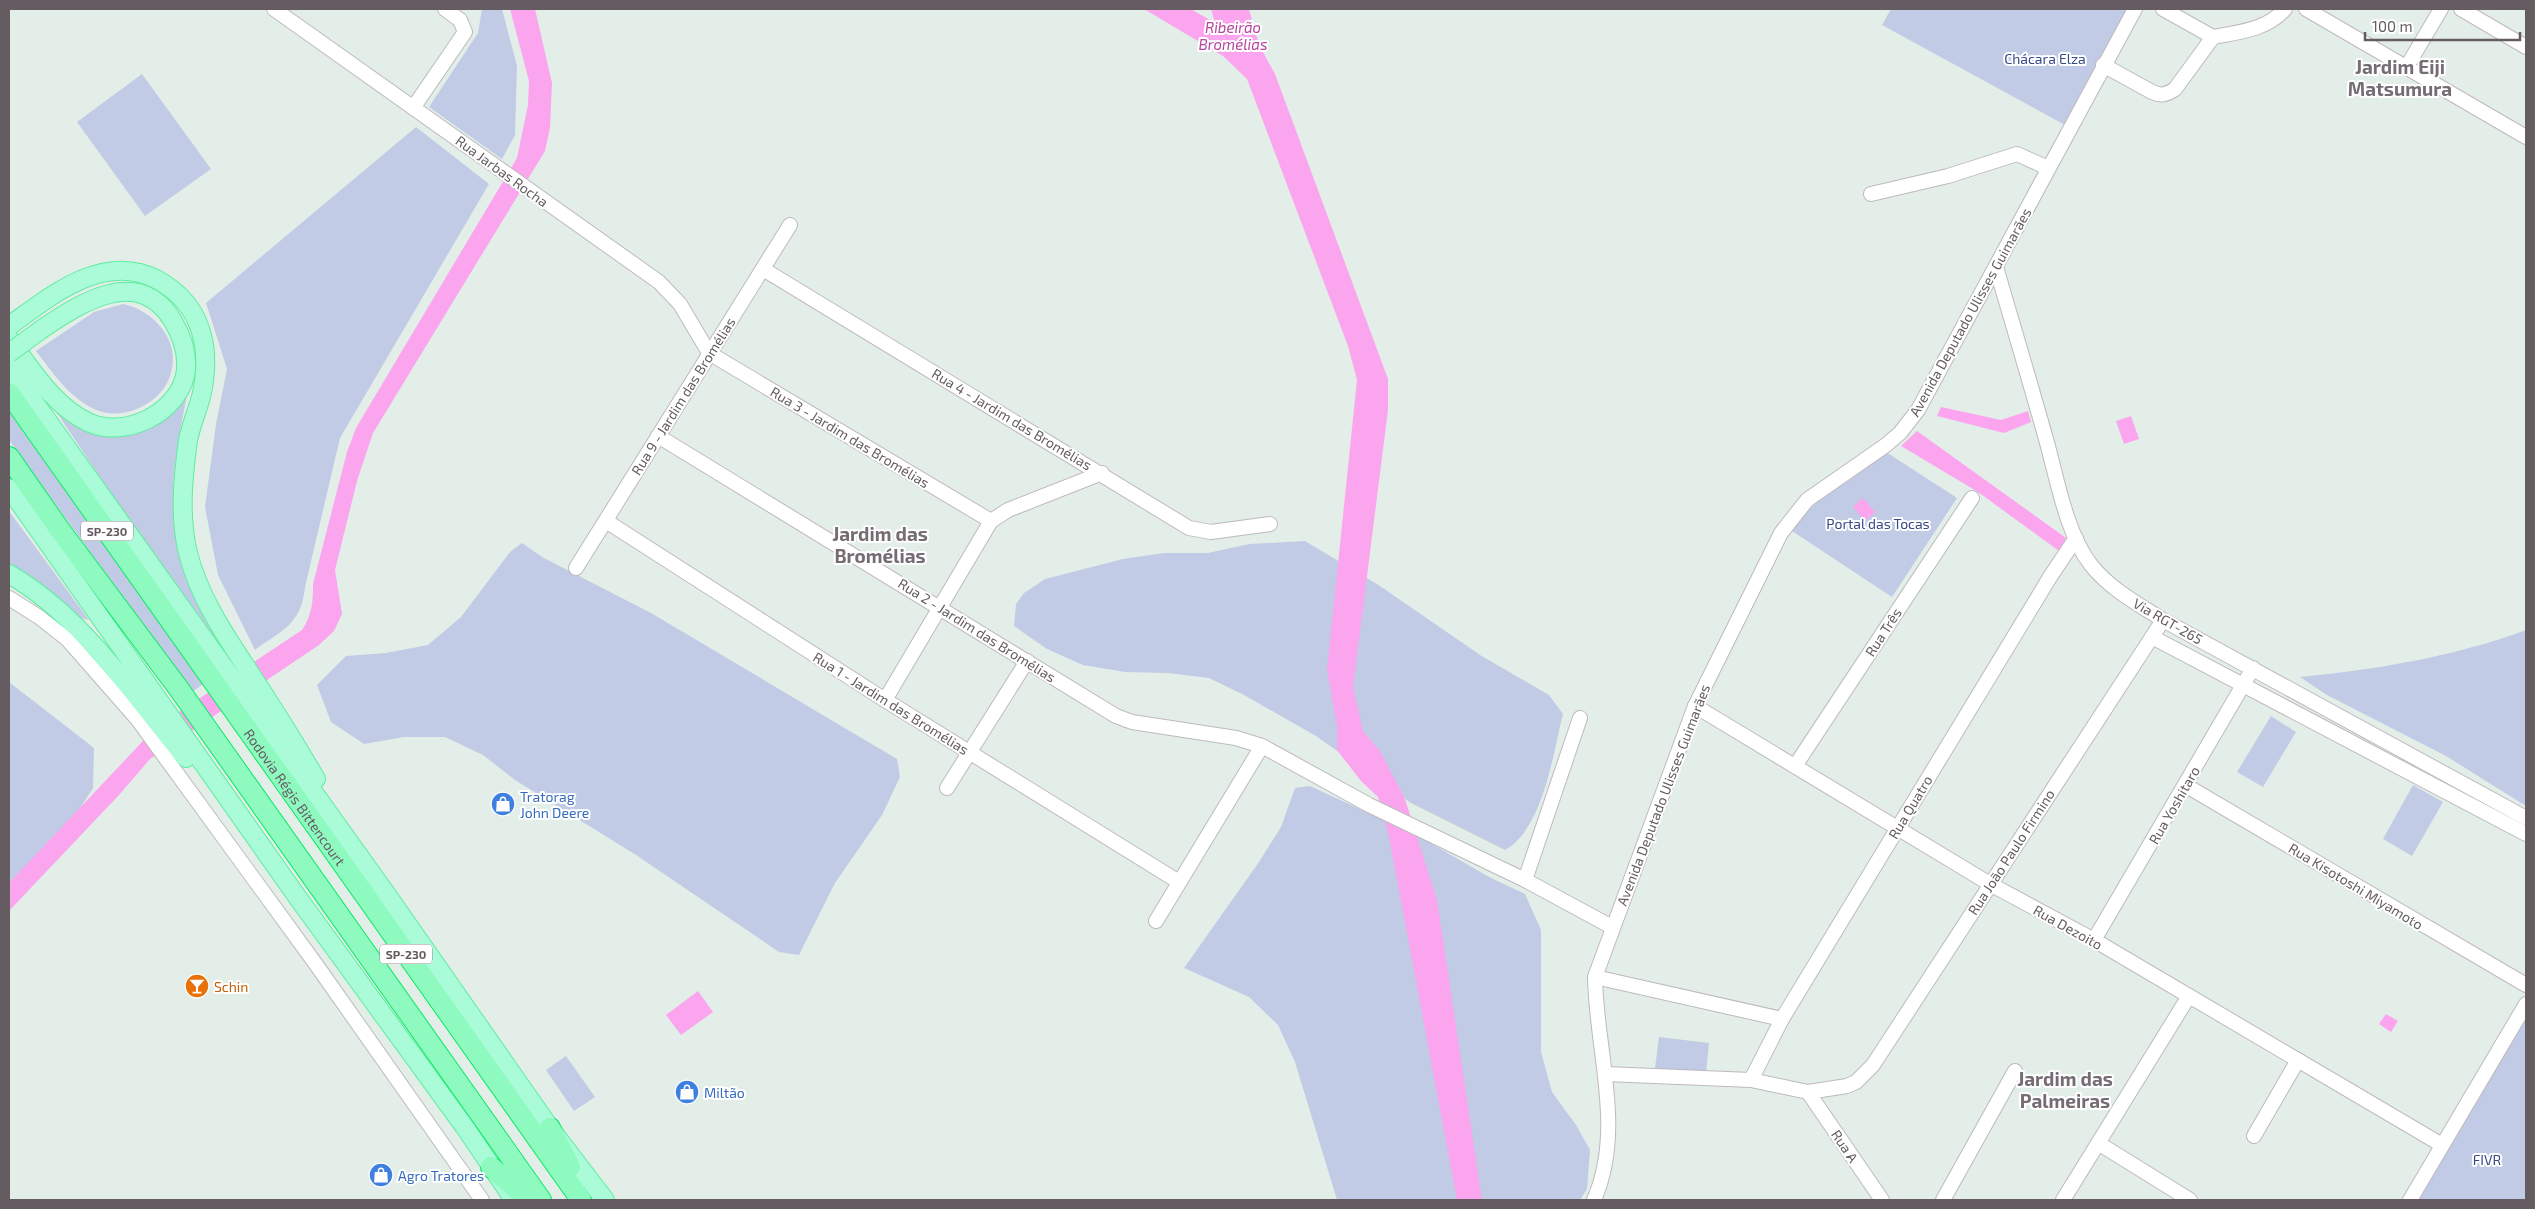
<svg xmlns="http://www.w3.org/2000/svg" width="2535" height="1209" viewBox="0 0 2535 1209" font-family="'Exo 2',sans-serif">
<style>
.green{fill:#c1cbe5}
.water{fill:#fca5ef}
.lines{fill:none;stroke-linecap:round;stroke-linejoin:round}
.minor-casing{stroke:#bfb9bd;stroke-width:16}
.major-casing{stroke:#5ded9c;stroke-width:20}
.highway-casing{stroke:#07ea63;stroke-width:22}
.minor{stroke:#fff;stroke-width:14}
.major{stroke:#aafcd8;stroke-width:18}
.highway{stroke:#8ffac0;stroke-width:20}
.major-bridge-casing{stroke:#5ded9c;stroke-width:20;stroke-linecap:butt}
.major-bridge{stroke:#aafcd8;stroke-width:18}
.labels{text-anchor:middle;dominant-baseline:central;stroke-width:4;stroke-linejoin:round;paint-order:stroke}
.shield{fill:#fff;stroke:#928d90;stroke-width:1}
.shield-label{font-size:12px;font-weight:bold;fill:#645c61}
.park-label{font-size:14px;fill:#384a86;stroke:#fff}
.street-label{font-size:14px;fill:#645c61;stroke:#fff}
.shop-label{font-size:14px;fill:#366cbe;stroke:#fff;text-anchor:start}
.food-label{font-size:14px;fill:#c56008;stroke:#fff;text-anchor:start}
.water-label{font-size:15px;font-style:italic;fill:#b6459d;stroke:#fff}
.district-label{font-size:19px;font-weight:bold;fill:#766d74;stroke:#fff}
</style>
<rect width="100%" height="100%" fill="#e3eee9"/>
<g class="green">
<path d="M482 9H502L517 66 515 135 502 159 429 107 478 33Z"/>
<path d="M1891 9H2129L2065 125 1882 25Z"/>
<path d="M142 74 211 169 145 216 77 122Z"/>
<path d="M416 127 489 184 340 438 305 587C301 625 283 629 255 650L218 575 205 507 216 424 227 369 206 303Z"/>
<path d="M123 304C153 310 181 340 171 373 163 403 123 423 94 409 69 397 52 372 36 351L94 312Z"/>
<path d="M188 389C183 418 176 447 174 476 169 536 196 594 221 646L118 504 55 410C62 415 69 423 77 427 108 444 149 438 173 412 179 406 184 396 188 389Z"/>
<path d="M9 412 203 684 192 692 9 440Z"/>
<path d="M1886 452 1957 498 1892 597 1792 531C1815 496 1852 476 1886 452Z"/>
<path d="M9 511 89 620 77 617 9 567Z"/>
<path d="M1305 541 1380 586 1480 655 1549 695 1563 714C1553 754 1543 829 1505 850L1411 803 1316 736 1244 695 1209 678 1168 673 1125 672 1083 665 1047 649 1014 626 1016 604 1024 593 1045 579 1123 559 1164 553H1208L1249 544Z"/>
<path d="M522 543 542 557 651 613 897 759 900 777 882 815 835 883 799 955 779 952 636 855 515 780 483 755 445 737H404L364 744 331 722 317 685 346 656 386 653 428 645 461 617 510 552Z"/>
<path d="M2526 630V806L2446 756 2327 695 2300 677C2375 670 2456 656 2526 630Z"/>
<path d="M9 682 94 748 93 788 72 821 9 883Z"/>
<path d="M2271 716 2296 732 2263 787 2237 772Z"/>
<path d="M2413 785 2443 802 2412 856 2383 839Z"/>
<path d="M1310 786 1420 837 1489 877 1525 894 1541 930V1052L1552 1092 1576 1125 1590 1150 1587 1189 1580 1200H1337L1295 1062 1278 1025 1249 997 1184 968 1259 862 1281 827 1295 788Z"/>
<path d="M2526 1015V1200H2418Z"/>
<path d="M1659 1037 1709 1043 1706 1074 1655 1068Z"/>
<path d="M566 1056 595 1097 574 1111 546 1070Z"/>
</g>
<g class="water">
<path d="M510 9H535L552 83 550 128 545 151 373 433 357 481 335 570 342 614 334 631 319 645 150 759 119 795 9 911V883L142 742 179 712 302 630C312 615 313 602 313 584L347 452 356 428 517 158 528 105 529 81Z"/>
<path d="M1144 9H1191L1215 23 1211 9H1249L1259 45 1275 74 1388 379V410L1353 687 1363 731 1380 751 1405 799 1437 900 1482 1200H1457L1389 837 1378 797 1361 781 1337 750V726L1327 670 1357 380 1348 346 1247 79 1223 56Z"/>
<path d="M1941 407 2001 420 2028 411 2031 422 2004 433 1937 416Z"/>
<path d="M2131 416 2139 439 2124 444 2116 421Z"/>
<path d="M1917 431 2066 538 2059 551 1978 492 1901 446Z"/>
<path d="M1863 498 1875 512 1865 521 1853 507Z"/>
<path d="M698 991 713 1012 681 1035 666 1015Z"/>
<path d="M2386 1014 2398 1021 2391 1032 2379 1024Z"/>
</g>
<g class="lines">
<g class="minor-casing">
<g id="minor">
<path d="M274 9 659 282 680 304 709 353 991 521"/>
<path d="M2163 9 2213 37"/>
<path d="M2306 9 2526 137"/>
<path d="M2461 9 2526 47"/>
<path d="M2103 65 2152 92C2161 96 2166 95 2175 89L2213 37C2239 32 2267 30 2285 9"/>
<path d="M2406 68 2441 9"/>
<path d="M413 108 465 32 460 20 445 9"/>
<path d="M1871 194 1948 176 2017 154 2048 168"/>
<path d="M1996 267C2013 325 2030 382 2046 439 2057 478 2066 533 2091 565 2110 589 2138 604 2163 620L2526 818"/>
<path d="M763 269 1189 528 1211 532 1270 524"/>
<path d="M658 436 1116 716 1132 722 1236 738 1262 746 1369 805 1525 880 1612 927"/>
<path d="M606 521 885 700 1179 882"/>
<path d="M576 568 790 225"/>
<path d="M9 598 39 617 67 639 138 720 315 963 482 1200"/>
<path d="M2152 637 2526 834"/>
<path d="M885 700 991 521 1008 510 1102 473"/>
<path d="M1695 706 1990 884 2094 940 2442 1145"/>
<path d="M1795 766 1972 498"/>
<path d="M2185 785 2526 985"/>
<path d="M947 788 1027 661"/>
<path d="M1525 880 1580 718"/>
<path d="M1156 921 1262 746"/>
<path d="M2094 940 2253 668"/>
<path d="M1595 977 1782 1019"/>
<path d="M1606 1074 1751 1080 1808 1092 1847 1086 1856 1082 1873 1065 2163 620"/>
<path d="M1751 1080 1782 1019 2050 577 2076 538"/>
<path d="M1808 1092 1882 1200"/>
<path d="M2254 1136 2298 1060"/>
<path d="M2098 1143 2190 1200"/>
<path d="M1594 1200C1625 1129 1596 1051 1595 977L1695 706 1781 533 1807 500 1886 445 1900 433 1918 410 2135 9"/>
<path d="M1943 1200 2015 1071"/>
<path d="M2063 1200 2189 996"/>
<path d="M2410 1200 2526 1004"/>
</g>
</g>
<g class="major-casing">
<g id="major">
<path d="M9 326C51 296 103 251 158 280 203 305 212 350 201 397 197 411 191 426 188 440 183 478 179 516 188 553 199 597 225 635 250 673 273 708 295 743 316 779"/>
<path d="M9 339C31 369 55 408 90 423 125 438 176 414 185 376 189 356 183 338 173 321 139 265 82 302 42 329"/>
<path d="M9 367 385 892 550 1128 605 1200"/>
<path d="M9 488 298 898 464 1126 514 1200"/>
<path d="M9 574C83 617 132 693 186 758"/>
</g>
</g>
<g class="highway-casing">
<g id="highway">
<path id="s1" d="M9 393 581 1200"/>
<path d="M9 457 60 530 179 689 541 1200"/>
<path d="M550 1128 570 1167"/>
<path d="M491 1167 529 1200"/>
</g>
</g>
<use href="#minor" class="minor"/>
<use href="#major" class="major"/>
<use href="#highway" class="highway"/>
<g class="major-bridge-casing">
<path id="major-bridge" d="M9 353 42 329"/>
</g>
<use href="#major-bridge" class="major-bridge"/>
</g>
<defs>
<g id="shop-disc" transform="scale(1.25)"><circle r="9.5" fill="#3f7fe0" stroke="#fff"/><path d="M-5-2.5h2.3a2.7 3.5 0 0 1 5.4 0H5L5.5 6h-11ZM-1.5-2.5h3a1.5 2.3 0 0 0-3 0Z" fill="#fff"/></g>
<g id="bar-disc" transform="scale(1.25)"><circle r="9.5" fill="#e8710a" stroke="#fff"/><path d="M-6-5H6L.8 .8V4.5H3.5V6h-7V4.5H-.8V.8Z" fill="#fff"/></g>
</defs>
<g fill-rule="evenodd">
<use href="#shop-disc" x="503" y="804"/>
<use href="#bar-disc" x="197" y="986"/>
<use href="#shop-disc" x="687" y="1092"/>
<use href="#shop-disc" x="381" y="1175"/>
</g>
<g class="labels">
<g class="shield">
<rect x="81" y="521.5" width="52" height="19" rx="4"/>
<rect x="380" y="944.5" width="52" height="19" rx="4"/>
</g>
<g class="shield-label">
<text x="107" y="531">SP-230</text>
<text x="406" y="954">SP-230</text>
</g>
<g class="park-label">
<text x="2045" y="58">Chácara Elza</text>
<text x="1878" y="523">Portal das Tocas</text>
<text x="2487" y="1159">FIVR</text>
</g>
<g class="street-label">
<text transform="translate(502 171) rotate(36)">Rua Jarbas Rocha</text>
<text transform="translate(1970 312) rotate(-61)">Avenida Deputado Ulisses Guimarães</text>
<text transform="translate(683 396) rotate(-58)">Rua 9 - Jardim das Bromélias</text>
<text transform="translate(1012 419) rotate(31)">Rua 4 - Jardim das Bromélias</text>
<text transform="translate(850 437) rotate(31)">Rua 3 - Jardim das Bromélias</text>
<text transform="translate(2168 621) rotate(30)">Via RGT-265</text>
<text transform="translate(977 630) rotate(32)">Rua 2 - Jardim das Bromélias</text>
<text transform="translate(1883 632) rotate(-57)">Rua Três</text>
<text transform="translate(891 703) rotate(32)">Rua 1 - Jardim das Bromélias</text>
<text transform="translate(1663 795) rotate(-69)">Avenida Deputado Ulisses Guimarães</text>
<text stroke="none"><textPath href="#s1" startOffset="495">Rodovia Régis Bittencourt</textPath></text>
<text transform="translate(2174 805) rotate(-60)">Rua Yoshitaro</text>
<text transform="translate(1910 807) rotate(-59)">Rua Quatro</text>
<text transform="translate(2011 852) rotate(-57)">Rua João Paulo Firmino</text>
<text transform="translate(2356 886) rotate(31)">Rua Kisotoshi Miyamoto</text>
<text transform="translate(2068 927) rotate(29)">Rua Dezoito</text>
<text transform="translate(1845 1146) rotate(56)">Rua A</text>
</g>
<g class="shop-label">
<text x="520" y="796">Tratorag<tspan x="520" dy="16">John Deere</tspan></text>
<text x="704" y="1092">Miltão</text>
<text x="398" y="1175">Agro Tratores</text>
</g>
<g class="food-label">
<text x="214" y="986">Schin</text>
</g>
<g class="water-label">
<text x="1233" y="27">Ribeirão<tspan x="1233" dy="17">Bromélias</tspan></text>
</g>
<g class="district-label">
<text x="2400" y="66">Jardim Eiji<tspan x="2400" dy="22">Matsumura</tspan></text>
<text x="880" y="533">Jardim das<tspan x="880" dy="22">Bromélias</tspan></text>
<text x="2065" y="1078">Jardim das<tspan x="2065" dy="22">Palmeiras</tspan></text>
</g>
</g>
<rect width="2535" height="1209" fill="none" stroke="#645c61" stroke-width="20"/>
<path d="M2365 32v8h155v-8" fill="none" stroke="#645c61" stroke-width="2.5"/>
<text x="2372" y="32" font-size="15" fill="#645c61" stroke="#ffffff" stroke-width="4" paint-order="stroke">100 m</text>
</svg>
